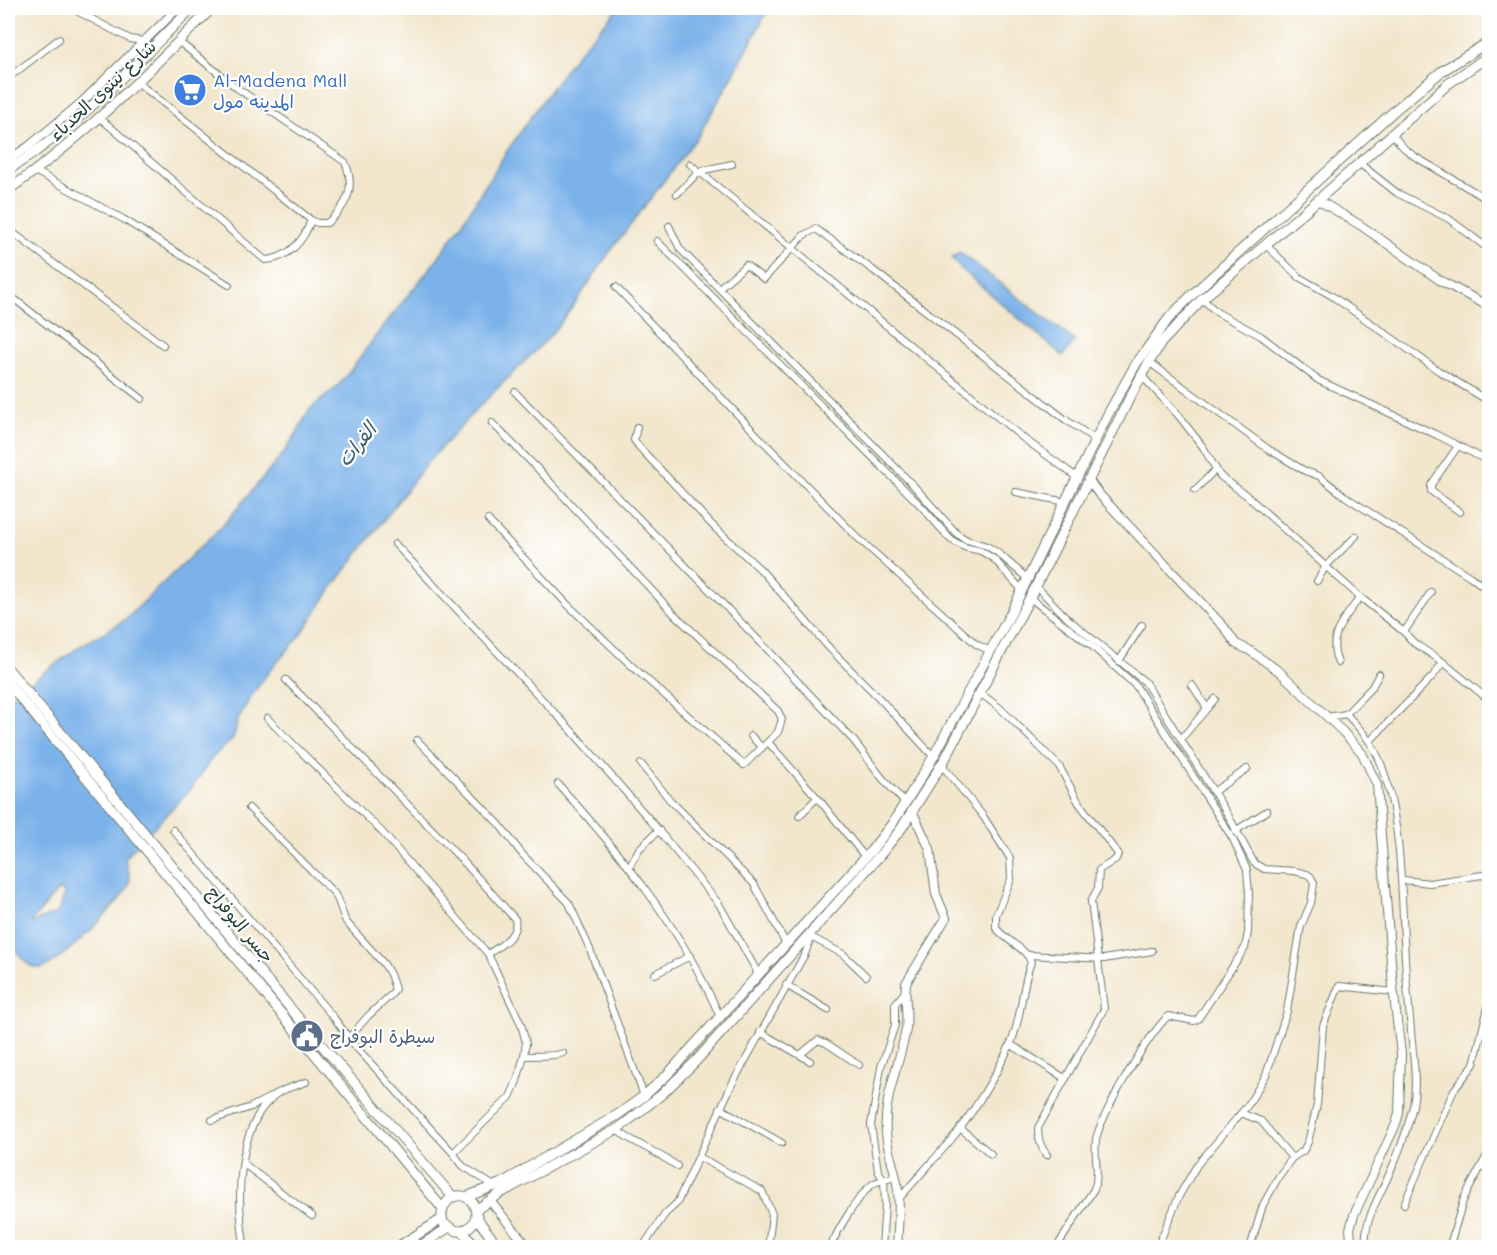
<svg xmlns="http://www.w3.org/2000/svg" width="1497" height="1255" viewBox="0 0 1497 1255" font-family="Mali,'Playpen Sans Arabic',sans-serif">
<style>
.water{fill:#7bb2ea;stroke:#4d788f;stroke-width:1.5;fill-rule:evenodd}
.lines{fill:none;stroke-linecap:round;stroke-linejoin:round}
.minor-casing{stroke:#697869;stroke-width:8}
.tertiary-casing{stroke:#697869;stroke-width:10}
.secondary-casing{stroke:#697869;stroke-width:11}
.primary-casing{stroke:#697869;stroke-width:11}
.minor{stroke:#fff;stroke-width:6}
.tertiary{stroke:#fff;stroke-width:8}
.secondary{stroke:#fff;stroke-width:9}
.primary{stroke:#fff;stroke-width:9}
.labels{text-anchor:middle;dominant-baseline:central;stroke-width:4.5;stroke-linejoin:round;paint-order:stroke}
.shop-label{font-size:18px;fill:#366cbe;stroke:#fff;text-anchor:start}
.street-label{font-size:18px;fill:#1f3d34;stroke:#fff}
.service-label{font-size:18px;fill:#4e5e75;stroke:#fff;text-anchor:start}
.water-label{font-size:20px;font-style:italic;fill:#3b606b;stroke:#fff}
</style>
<rect width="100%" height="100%" fill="#fff"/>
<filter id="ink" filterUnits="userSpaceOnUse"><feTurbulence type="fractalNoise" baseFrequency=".0167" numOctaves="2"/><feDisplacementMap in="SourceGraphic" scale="12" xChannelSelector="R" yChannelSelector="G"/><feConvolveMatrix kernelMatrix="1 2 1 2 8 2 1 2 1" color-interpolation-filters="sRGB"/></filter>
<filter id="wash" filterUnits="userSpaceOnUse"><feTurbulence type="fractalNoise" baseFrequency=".008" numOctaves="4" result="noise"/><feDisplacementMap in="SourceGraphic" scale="24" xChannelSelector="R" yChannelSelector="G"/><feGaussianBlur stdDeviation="1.35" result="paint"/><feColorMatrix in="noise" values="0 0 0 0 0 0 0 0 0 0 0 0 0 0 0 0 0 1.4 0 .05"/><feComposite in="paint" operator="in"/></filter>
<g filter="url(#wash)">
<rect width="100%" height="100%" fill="#f2e6cc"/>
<g class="water">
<path d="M618 8H769L735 72 698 136 609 253 572 308 550 336 476 410 427 463 332 588 300 636 267 674 250 698 238 720 233 739 212 758 191 789 128 854 125 860C127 869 133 878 128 887 120 903 57 967 40 968 25 969 20 950 8 945V699L79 647 125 620 225 523 283 454 296 434 310 409 337 387 350 371 381 329 435 262 461 225 507 151 546 96 575 56ZM59 889 64 892C60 922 55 910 33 923L31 922Z"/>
<path d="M959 252 1075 341 1063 356 960 268 952 258Z"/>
</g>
</g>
<g filter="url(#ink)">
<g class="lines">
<g class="minor-casing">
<g id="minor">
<path d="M71 8 130 39 143 41"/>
<path d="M8 78 59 39"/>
<path d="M137 82 311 220 317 223H327C348 205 356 188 345 162L237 88 178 41"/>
<path d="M100 118 265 260C288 259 304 241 311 220"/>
<path d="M1392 134 1404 148 1414 156 1490 201"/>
<path d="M1359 163 1397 193 1449 219 1490 250"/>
<path d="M690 164 1023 438 1078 478"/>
<path d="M35 171 123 219 229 285"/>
<path d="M677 194 700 171 732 164"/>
<path d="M669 226 680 249 913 485 957 534 967 540 987 546 998 553 1028 579"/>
<path d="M8 229 163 345"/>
<path d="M657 241 922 507 950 539 964 547 981 551 994 559 1022 590"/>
<path d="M1266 245 1299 277 1332 296 1439 371 1490 402"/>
<path d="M616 287 758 436 857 537 976 644 990 651"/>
<path d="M719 288 746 265 764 279 804 235 816 229 873 270 1066 420 1096 440"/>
<path d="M8 294 142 399"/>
<path d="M1202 299 1218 313 1261 336 1318 380 1437 435 1490 462"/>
<path d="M1149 362 1268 449 1305 471 1319 476 1346 497 1471 577 1490 592"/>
<path d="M1142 376 1178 415 1203 447 1220 476 1246 495 1360 597 1404 632 1414 643 1443 662 1490 701"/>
<path d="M515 392 769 651 854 741 883 779 905 803"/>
<path d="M637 427 634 440 640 448 714 527 761 570 831 650 879 698 934 757"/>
<path d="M1458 446 1431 485V491L1460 512"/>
<path d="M1195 490 1216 469"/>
<path d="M1016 492 1066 502"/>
<path d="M488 520 568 605 634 668 744 765 778 732 782 719 778 711 675 615 537 468 492 423"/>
<path d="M395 544 572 731 650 820 719 904 759 975"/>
<path d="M1317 581 1326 566 1356 536"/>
<path d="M1036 586 1067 618 1145 682 1228 815 1254 863 1264 869 1294 871 1307 874 1311 877 1314 883 1311 903 1301 926 1287 1011 1266 1075 1248 1105 1197 1165 1179 1196 1157 1248"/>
<path d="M1030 598 1093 647 1136 686 1233 839 1247 870 1249 894 1248 932 1245 948 1198 1019 1194 1021 1168 1016C1147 1037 1107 1105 1097 1135 1092 1151 1101 1172 1094 1189L1056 1248"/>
<path d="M1404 632 1431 592"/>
<path d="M1119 661 1142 625"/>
<path d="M1338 663C1326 635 1345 619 1360 597"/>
<path d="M286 680 462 860 515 919C519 935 500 946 488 954"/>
<path d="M1192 685 1207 708"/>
<path d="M980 693 1000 708 1059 766 1079 803 1118 854 1116 859 1099 870 1098 888 1091 901 1104 1009 1038 1128C1038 1139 1040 1146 1047 1155"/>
<path d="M1346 714 1372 687 1379 674"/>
<path d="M1327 717 1346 714C1364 732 1378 750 1385 775 1404 839 1401 908 1406 974 1408 997 1410 1020 1412 1042 1414 1063 1417 1085 1413 1106 1407 1131 1398 1156 1387 1179 1377 1201 1363 1222 1366 1248"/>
<path d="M267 718 382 832 488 954 521 1024 526 1043 524 1056 517 1081 510 1097 453 1153"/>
<path d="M751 736 762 748"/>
<path d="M1181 739 1215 699"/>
<path d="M417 740 499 824 522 854 569 903 589 947 644 1096"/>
<path d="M1370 741 1433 676 1443 662"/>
<path d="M768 742 821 802 865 857"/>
<path d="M641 764 670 800 754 884 786 944"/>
<path d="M558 784C622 855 682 928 720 1017"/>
<path d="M1213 792 1247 769"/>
<path d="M249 808 334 893C341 903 341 914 347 923L384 964 390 974 395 989 392 994 368 1016 349 1038"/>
<path d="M799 816 817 798"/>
<path d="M173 830 334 1018 355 1046 453 1153 463 1166 494 1186"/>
<path d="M1235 831 1267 811"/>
<path d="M629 867 639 849 659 830"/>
<path d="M1403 880 1430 883 1482 875 1490 877"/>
<path d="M811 937 843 954 866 976"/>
<path d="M1029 955 1104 959 1152 951"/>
<path d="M655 974 690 956"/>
<path d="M786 985 828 1010"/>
<path d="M760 1032 810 1061"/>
<path d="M1010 1044 1066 1079"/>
<path d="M801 1054 818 1040 826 1043 859 1065"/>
<path d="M524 1056C535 1055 555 1057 563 1053"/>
<path d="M720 1108 782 1143"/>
<path d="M1241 1113 1261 1121 1292 1158"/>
<path d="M212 1120 251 1107 286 1089 306 1082"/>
<path d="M960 1128 991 1154"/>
<path d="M616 1130C636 1144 657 1152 677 1166"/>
<path d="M699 1157 762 1191 772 1214 768 1248"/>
<path d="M244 1164 312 1216"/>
<path d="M898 1200C915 1180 933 1161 950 1141 972 1115 997 1074 1011 1043 1022 1017 1021 988 1031 962 1026 948 1007 942 996 928V915L1011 879 1010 858 983 816 941 764"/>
<path d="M1404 1204 1454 1090 1474 1064 1490 999"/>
<path d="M1295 1245 1311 1248"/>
<path d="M245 1248C237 1207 237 1152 258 1115 262 1107 269 1101 276 1094"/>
<path d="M642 1248 665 1214 677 1203 732 1084 805 954 810 940 811 933"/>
<path d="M830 1248C837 1231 858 1195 873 1184 879 1180 889 1179 896 1177"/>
<path d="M882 1248 885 1203 884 1180 878 1171 871 1125 881 1067 895 1025V1004L905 992"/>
<path d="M1250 1248 1263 1205 1279 1176 1292 1158 1303 1151 1308 1142 1317 1105 1323 1026 1339 986 1393 992"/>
<path d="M1449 1248 1464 1198 1490 1150"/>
</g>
</g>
<g class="tertiary-casing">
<g id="tertiary">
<path d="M8 160 28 147 81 103 178 8"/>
<path d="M1318 200 1360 225 1441 281 1490 307"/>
<path d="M1088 479 1098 493 1224 627 1236 644 1249 650 1280 672 1343 732 1362 753 1377 785 1393 987 1401 1054 1399 1113 1396 1124 1354 1215 1350 1229 1352 1248"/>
<path d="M490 1201 529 1248"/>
<path d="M463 1245 465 1248"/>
<path d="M897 1248C898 1225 901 1200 896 1178 893 1163 887 1149 886 1133 883 1096 900 1065 906 1029 908 1013 904 998 906 983L946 918 936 894 930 849 912 811"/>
</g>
</g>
<g class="secondary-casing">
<g id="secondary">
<path d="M466 1197 502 1183 619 1114 644 1096 667 1075 871 851 892 824 930 763 1012 611 1108 414 1136 364 1169 318 1195 292 1395 110 1442 71 1490 41"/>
<path d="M476 1210 499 1194 619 1128 661 1095 696 1061 880 855 901 829 945 759 1036 586 1129 399 1149 362 1161 343 1202 299 1318 200 1448 84 1490 55"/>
<path d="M396 1248 442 1219"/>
<path d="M417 1248 448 1228"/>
</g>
</g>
<g class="primary-casing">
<g id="primary">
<path d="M8 170C78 127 134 65 192 8"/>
<path d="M8 190C84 138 147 73 212 8"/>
<path d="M8 669 301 1021 453 1197"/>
<path d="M8 683 442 1208"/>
<path d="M476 1215C474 1225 467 1231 457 1231L444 1224C435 1206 457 1185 472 1202 476 1207 475 1211 477 1216 481 1227 493 1238 500 1248"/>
<path d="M462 1231 478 1248"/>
</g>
</g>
<use href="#minor" class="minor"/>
<use href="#tertiary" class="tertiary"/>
<use href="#secondary" class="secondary"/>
<use href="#primary" class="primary"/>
</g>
</g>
<defs>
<g id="supermarket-disc" transform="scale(1.725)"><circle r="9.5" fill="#3f7fe0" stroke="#fff"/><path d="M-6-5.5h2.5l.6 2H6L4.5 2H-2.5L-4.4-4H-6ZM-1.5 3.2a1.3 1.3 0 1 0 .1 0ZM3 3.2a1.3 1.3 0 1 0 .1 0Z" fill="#fff"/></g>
<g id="civic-disc" transform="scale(1.725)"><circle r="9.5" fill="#5c6f8a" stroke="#fff"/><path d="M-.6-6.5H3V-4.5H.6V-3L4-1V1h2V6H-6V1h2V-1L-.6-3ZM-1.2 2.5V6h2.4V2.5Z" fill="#fff"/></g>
</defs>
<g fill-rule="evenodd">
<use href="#supermarket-disc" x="190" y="90"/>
<use href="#civic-disc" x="307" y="1036"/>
</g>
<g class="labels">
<g class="shop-label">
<text x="213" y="80">Al-Madena Mall<tspan x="213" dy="21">المدينه مول</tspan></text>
</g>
<g class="street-label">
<text transform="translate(102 90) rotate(-43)">شارع نينوى الحدباء</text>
<text transform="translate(241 924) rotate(50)">جسر البوفراج</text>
</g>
<g class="service-label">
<text x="330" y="1036">سيطرة البوفراج</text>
</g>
<g class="water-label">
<text transform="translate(356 444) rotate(-51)">الفرات</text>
</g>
</g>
<rect width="1497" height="1255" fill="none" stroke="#fff" stroke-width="30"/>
</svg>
